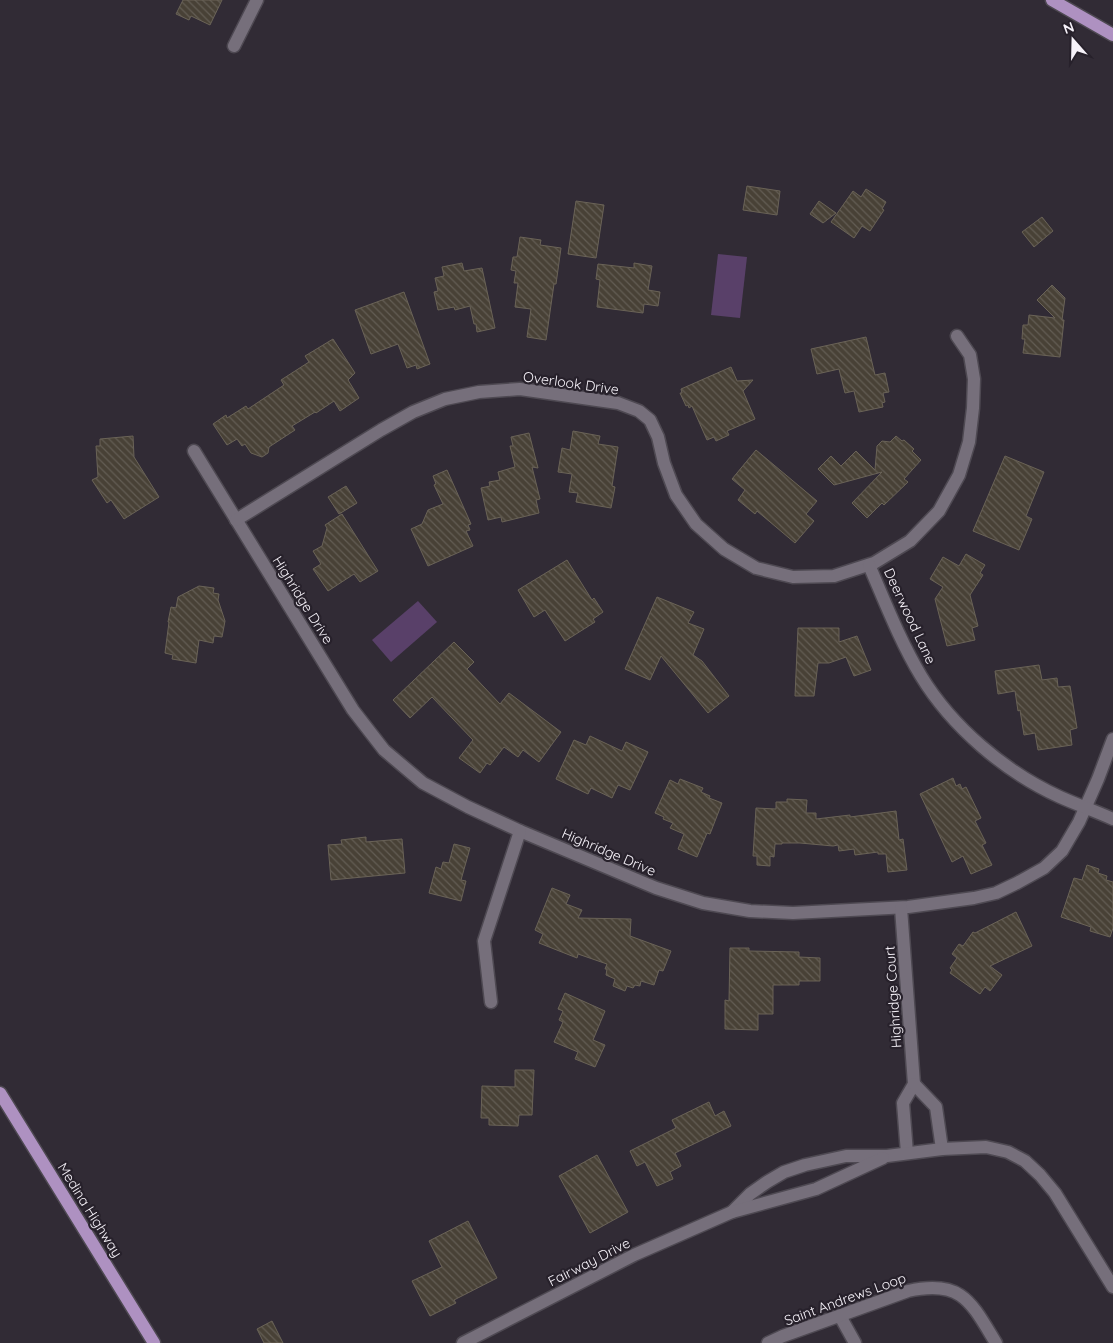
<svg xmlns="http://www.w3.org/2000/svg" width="1113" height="1343" viewBox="0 0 1113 1343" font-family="Quicksand,sans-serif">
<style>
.grass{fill:#594069}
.building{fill:url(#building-back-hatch);stroke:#6a6357}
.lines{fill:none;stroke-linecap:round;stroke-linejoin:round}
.minor-casing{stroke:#4e4952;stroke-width:15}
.major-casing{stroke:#4e4952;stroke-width:15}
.minor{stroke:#766f7b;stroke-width:12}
.major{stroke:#ae91c1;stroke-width:12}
.labels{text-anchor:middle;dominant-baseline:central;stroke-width:4.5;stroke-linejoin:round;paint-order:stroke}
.street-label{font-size:14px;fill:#f6f2f9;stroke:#27212b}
</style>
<defs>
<pattern id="building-back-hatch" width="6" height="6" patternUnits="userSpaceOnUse" patternTransform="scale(1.25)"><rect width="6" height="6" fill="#484136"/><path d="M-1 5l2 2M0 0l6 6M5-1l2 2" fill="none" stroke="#635d54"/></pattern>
</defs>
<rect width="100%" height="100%" fill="#312b35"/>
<g class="grass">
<path d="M718 254 747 257 740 318 711 315Z"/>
<path d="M418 601 437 622 391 662 372 640Z"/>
</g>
<g class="building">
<path d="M183 0H222L210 25 191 16 189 20 176 14Z"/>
<path d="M747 186 780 191 777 215 743 210Z"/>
<path d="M866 189 886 202 882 209 884 210 870 231 862 226 854 238 831 222 853 191 861 197Z"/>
<path d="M576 201 604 205 596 258 568 254Z"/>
<path d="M819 201 836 213 823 223 810 214Z"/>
<path d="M1042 217 1053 231 1034 247 1022 232Z"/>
<path d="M520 237 541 240 540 245 561 248 556 284H554L546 340 527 337 531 309 515 307 518 283H514L516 271 511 270 513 257H517Z"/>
<path d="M462 263 464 271 482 268 495 328 477 332 476 324H474L470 306 455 310 454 307 438 310 434 292 438 291 435 278 444 276 442 267Z"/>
<path d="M634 263 652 266 648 290 660 292 658 306 644 304 643 313 597 307 600 280 596 279 598 264 634 268Z"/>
<path d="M1052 285 1065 298 1062 320H1064L1060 357 1023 353 1025 339H1022L1023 325H1028L1029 315 1055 318 1037 300Z"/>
<path d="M404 292 430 364 417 369 416 365 407 368 398 344 371 354 355 310Z"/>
<path d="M866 337 875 375 885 373 889 392 883 393 885 402 882 403 883 407 859 412 854 391 845 393 839 369 817 374 811 349Z"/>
<path d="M333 339 355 373 348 380 359 398 340 411 334 401 316 413 315 412 292 426 295 430 269 447 268 453 262 457 251 453 245 444 242 446 237 439 227 445 213 424 226 415 227 418 246 406 248 409 284 385 281 380 309 362 305 356Z"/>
<path d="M731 367 737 381 753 380 743 391 755 419 727 431 729 435 716 441 714 437 707 440 692 406 689 408 688 405 686 406 680 393H682L681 389Z"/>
<path d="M573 431 600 436 598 444 618 447 612 486 615 487 611 508 576 502 578 493 569 492 572 474 558 472 562 448 570 450Z"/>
<path d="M529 433 538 468 532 467 540 499 536 500 539 513 502 522 501 517 488 520 481 488 490 486 489 482 500 480 498 472 515 467 510 446H513L511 437Z"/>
<path d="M133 436 134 457 159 497 124 519 111 500 107 503 92 480 98 477 96 446H100V439Z"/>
<path d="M896 436 902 441 904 440 914 449 912 451 921 460 904 479 908 482 884 505 882 503 867 518 852 503 882 472 834 485 818 469 831 456 841 466 856 451 875 470 877 446 882 441 890 442Z"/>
<path d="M756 450 817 501 806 514 814 521 795 543 757 511 755 514 738 500 745 490 732 479Z"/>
<path d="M1005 456 1044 472 1026 516 1032 519 1019 550 973 531Z"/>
<path d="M447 470 471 524 468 525 470 530 466 531 473 546 428 566 411 529 422 524 428 510 443 504 434 485 436 484 433 476Z"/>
<path d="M346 486 357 503 339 514 328 497Z"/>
<path d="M342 514 378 571 360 582 354 574 328 591 313 569 321 564 313 551 322 546 327 528 325 525Z"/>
<path d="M966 554 985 565 980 573 983 575 970 595 978 626 972 628 975 640 947 646 935 599 943 587 930 579 943 557 959 566Z"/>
<path d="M567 560 592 600 594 598 603 612 593 619 595 622 565 641 545 610 534 617 518 590Z"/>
<path d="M199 586 214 588 213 593 219 594 218 600 225 621 222 637 214 636 213 643 199 640 196 663 172 659 173 655 165 653 169 622H168L171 607 176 608 178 597Z"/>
<path d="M657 597 694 612 688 623 704 629 693 655 702 661 729 696 708 713 661 656 650 680 625 669Z"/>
<path d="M798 628H839V642L857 636 871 670 854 676 846 657 829 663H818L814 696H795Z"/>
<path d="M454 642 474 662 467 669 500 704 509 693 561 732 539 762 523 750 518 757 504 747 490 765 487 763 480 773 459 758 473 740 432 697 410 718 393 700Z"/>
<path d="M1039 665 1042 680 1057 678 1058 687 1070 686 1077 728 1070 730 1072 745 1038 750 1035 733 1024 735 1020 710 1018 711 1015 691 998 694 995 671Z"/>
<path d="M590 736 622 751 626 742 648 752 630 790 618 785 612 798 591 788 588 794 556 779 574 740 586 745Z"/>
<path d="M953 778 956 786 960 784 962 789 966 787 981 818 975 821 986 843 982 845 992 865 971 874 963 856 952 862 920 794Z"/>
<path d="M680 779 703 788 701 792 710 796 709 798 722 803 710 834 707 833 697 857 678 849 684 834 670 828 673 823 663 819 664 817 655 813 670 780 678 784Z"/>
<path d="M787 799 807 800 806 813H816V819L850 815V817L896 811 899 840 903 839 907 870 888 872 886 854H878V852L855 855 854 849 839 851 838 845 833 846 800 843H782V844H775L774 857 770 856V866L757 865V856H753L756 808 776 809V802H787Z"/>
<path d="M366 837V842L402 839 405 873 331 880 328 845 342 844 341 840Z"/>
<path d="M454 844 470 848 461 880 466 881 461 901 429 893 436 867 441 869 443 862 449 863Z"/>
<path d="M1087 865 1099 869 1098 873 1107 876 1106 880 1113 882V928L1110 937 1090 931 1091 927 1061 917 1074 878 1082 880Z"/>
<path d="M552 888 570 895 566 904 582 910 578 918 631 919 630 936 671 951 663 971 659 970 654 985 641 981 640 986 635 985 633 988 627 986 625 991 613 986 615 979 606 975 607 969H605L607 964 578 954 577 958 539 943 543 934 535 930Z"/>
<path d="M1016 912 1032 946 990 966 1002 975 990 991 985 987 980 994 950 973 952 970 950 968 957 958 952 954 959 944 963 946 973 932 975 933Z"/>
<path d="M730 948H749V951L799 952V957L820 958V981H799V985H773V1014H758V1030L725 1029V1000L729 1001Z"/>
<path d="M565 993 605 1011 593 1040 605 1045 595 1067 575 1059 578 1052 554 1042 563 1022 559 1020 563 1011 558 1009Z"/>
<path d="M515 1070H534L532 1115H519L518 1126 489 1125V1118H481L482 1086 515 1087Z"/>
<path d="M709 1102 715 1116 724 1111 731 1126 675 1153 681 1166 670 1172 673 1179 657 1186 645 1162 637 1166 630 1151 676 1128 672 1120Z"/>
<path d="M597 1155 628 1212 590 1233 559 1176Z"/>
<path d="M468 1221 497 1278 454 1300 456 1303 430 1316 412 1281 442 1267 429 1241Z"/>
<path d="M272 1321 283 1343H264L257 1329Z"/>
</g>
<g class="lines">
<g class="minor-casing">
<g id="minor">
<path d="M234 46 257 0"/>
<path d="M194 451 353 710 384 750 423 783 468 807 520 831 656 888 703 903 750 911 793 913 908 907 974 898 996 893 1017 883 1044 868 1062 851 1079 822 1098 779 1113 739"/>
<path d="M236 520 381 430 413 412 445 399 479 392 520 389 618 403 639 411 650 420 658 437 664 463 676 495 696 524 724 549 756 568 793 577 834 576 874 563 910 541 939 511 959 475 969 442 973 408 974 379 970 355 957 336"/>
<path d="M869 565C885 602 900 641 921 676 952 727 1005 772 1060 797 1078 805 1095 811 1113 819"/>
<path d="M901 908 914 1084 903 1103 907 1153"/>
<path d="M491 1002 484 941 520 831"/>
<path d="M914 1084 936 1107 942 1149"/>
<path d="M732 1212 750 1194 767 1182 784 1172 805 1165 846 1156H887L942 1149 986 1147 1008 1152 1025 1161 1040 1175 1055 1193 1113 1287"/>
<path d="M840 1316 855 1343"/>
<path d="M463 1343 634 1255 732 1212 816 1189 883 1158"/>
<path d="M768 1343 783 1336 908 1291C962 1279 971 1302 996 1343"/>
</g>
</g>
<g class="major-casing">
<g id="major">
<path d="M1052 0 1113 35"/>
<path d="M0 1093 154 1343"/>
</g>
</g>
<use href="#minor" class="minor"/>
<use href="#major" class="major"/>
</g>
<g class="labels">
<g class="street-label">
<text transform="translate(571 383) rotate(8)">Overlook Drive</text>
<text transform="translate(303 600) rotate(58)">Highridge Drive</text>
<text transform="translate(910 616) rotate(65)">Deerwood Lane</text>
<text transform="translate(609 852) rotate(23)">Highridge Drive</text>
<text transform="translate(893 997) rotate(-94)">Highridge Court</text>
<text transform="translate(90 1210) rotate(58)">Medina Highway</text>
<text transform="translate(589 1262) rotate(-27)">Fairway Drive</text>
<text transform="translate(845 1299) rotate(-20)">Saint Andrews Loop</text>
</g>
</g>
<g transform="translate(1073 40) rotate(340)" stroke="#27212b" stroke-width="4" paint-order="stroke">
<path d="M0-4L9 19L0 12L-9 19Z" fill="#f6f2f9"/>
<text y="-8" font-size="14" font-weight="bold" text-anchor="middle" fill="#f6f2f9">N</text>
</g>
</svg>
